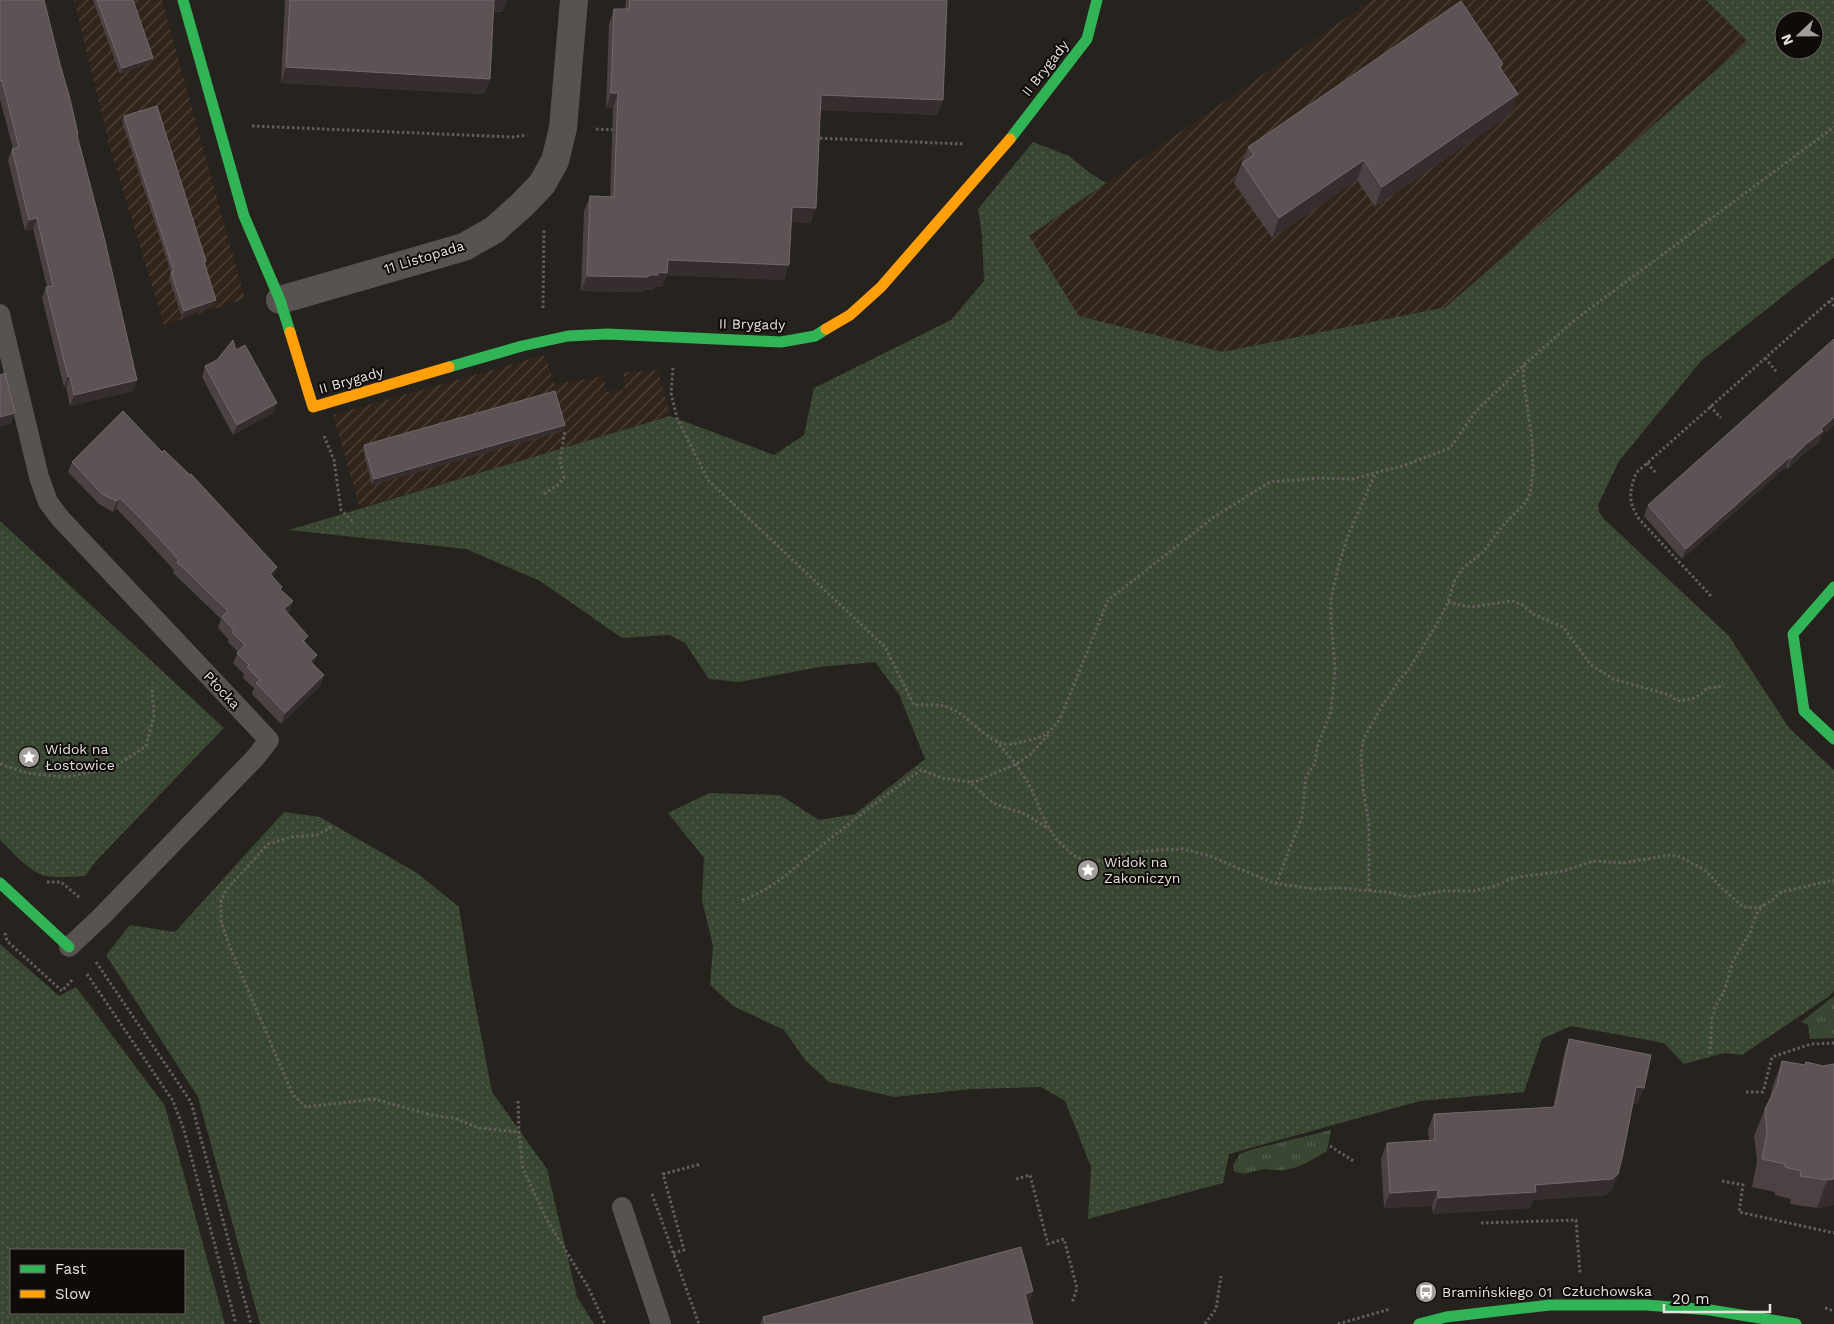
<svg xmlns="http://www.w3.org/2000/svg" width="1834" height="1324" viewBox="0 0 1834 1324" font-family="'Work Sans',sans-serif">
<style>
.industrial{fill:url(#industrial-furrows)}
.grass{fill:url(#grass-dots);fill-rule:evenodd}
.park{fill:url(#park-tufts)}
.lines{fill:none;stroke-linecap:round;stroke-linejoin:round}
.path{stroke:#625e5b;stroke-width:3;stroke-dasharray:2.5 2.5;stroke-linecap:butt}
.lane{stroke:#585350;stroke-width:20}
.street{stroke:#585350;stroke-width:28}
.fast{stroke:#30b455;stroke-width:11}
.slow{stroke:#ff9f0a;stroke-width:11}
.wall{fill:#4c4244}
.shaded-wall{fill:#362e2e}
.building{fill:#5d5354;stroke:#72696a}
.labels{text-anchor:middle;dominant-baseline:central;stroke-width:4;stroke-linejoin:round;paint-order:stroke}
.street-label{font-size:14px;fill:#e8e1dd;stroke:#0f0b09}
.poi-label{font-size:14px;fill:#e8e1dd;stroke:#0f0b09;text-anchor:start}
</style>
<defs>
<pattern id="industrial-furrows" width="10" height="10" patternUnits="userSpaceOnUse" patternTransform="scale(1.25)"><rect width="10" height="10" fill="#31241b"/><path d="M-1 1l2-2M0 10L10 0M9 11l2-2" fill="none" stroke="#4f443c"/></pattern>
<pattern id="grass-dots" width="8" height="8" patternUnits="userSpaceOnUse" patternTransform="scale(1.25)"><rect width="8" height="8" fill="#394632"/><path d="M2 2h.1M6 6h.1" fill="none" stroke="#56604f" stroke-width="1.8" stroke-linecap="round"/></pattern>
<pattern id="park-tufts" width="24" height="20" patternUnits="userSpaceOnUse" patternTransform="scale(1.25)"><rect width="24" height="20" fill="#394632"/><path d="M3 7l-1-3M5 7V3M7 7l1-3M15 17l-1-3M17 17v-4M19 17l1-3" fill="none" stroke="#56604f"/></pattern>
</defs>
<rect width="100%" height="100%" fill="#26221e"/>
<g class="industrial">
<path d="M74 0H162L245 299 164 325 110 148Z"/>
<path d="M1372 0H1706L1749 41 1446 307 1223 352 1079 316 1029 236Z"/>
<path d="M544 355 555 384 604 376 606 392 625 389 623 373 658 370 670 416 360 508 333 415Z"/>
</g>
<g class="grass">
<path d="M1706 0H1834V258L1819 268 1702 360 1619 461 1598 505 1599 512 1604 519 1729 636 1789 728 1834 770V991L1828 997 1742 1055 1724 1053 1684 1064 1664 1043 1571 1026 1542 1039 1524 1092 1420 1101 1229 1154 1223 1183 1088 1219 1091 1167 1065 1101 1041 1087 972 1089 894 1097 829 1082 805 1060 784 1030 733 1006 710 985 713 946 702 900 704 858 668 813 709 793 780 795 819 820 855 814 925 759 899 694 875 662 819 667 739 682 709 679 685 643 669 635 622 638 540 581 466 549 289 530 670 416 774 455 804 435 814 388 951 320 984 281 982 235 978 209 1033 142 1069 156 1090 173 1106 183 1029 236 1079 316 1223 352 1446 307 1748 42ZM1784 20H1814V50H1784Z"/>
<path d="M0 521 224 728 96 861 85 876C72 877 59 878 46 876 30 873 12 851 0 840Z"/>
<path d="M284 812 320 817 417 873 459 907 471 982 492 1092 547 1169 577 1297 594 1324H260L198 1097 106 955 130 925 175 932Z"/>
<path d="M0 944 59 996 76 987 165 1106 225 1324H0ZM11 1250H184V1313H11Z"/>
</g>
<g class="park">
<path d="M1834 996V1038L1810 1039 1808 1025 1801 1022Z"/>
<path d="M1331 1130 1327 1151C1314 1159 1298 1169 1283 1170 1277 1171 1270 1169 1264 1169 1252 1171 1245 1177 1234 1171L1233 1165 1240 1154 1250 1150Z"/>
</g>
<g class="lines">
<g class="path">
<path d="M252 126 512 137 527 135"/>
<path d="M596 129 614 130"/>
<path d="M815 138 964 144"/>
<path d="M1829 301 1834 306"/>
<path d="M543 308 544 229"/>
<path d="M1765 358 1776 371"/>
<path d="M673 368 671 393 677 418 708 480 885 647 914 705C927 705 940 703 952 709 970 717 988 743 1007 744 1013 745 1020 742 1026 741 1044 737 1049 734 1060 719L1108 600 1214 517 1270 482 1319 478 1352 479 1403 466 1450 448 1476 411 1524 365 1576 319 1834 127"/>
<path d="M1710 406 1721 418"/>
<path d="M324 436 334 460 341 510 352 521"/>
<path d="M1647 463 1657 474"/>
<path d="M544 494 559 484 564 477 560 461 565 430"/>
<path d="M1711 596 1639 519C1628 501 1629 493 1636 473L1834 297"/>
<path d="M1448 602 1471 607 1512 601 1523 605 1533 614 1563 627 1591 665 1613 679 1670 695 1677 701 1692 699 1700 695 1707 688 1724 686"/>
<path d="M996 741 1016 764 1031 788 1045 821 1056 839 1073 855 1088 862 1103 860 1125 853 1159 850 1183 849 1210 856 1273 883 1314 889 1338 888 1387 892 1410 897 1442 891H1473L1492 887 1513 878 1564 871 1593 861 1623 863 1670 855 1680 857 1705 870 1723 889 1743 907 1758 908 1771 901 1781 892 1834 880"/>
<path d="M0 764 27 773 67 777 113 768 146 746 154 716 152 687"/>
<path d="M971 782 977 781 1016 764 1030 755 1049 734"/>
<path d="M330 826V828L317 835 291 837 268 844 228 888 221 900V921L231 950 293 1095 306 1107 374 1099 435 1116 454 1118 479 1128 519 1132"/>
<path d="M47 882H61L80 898"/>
<path d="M1276 884 1302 817 1306 777 1315 763 1317 748 1331 711 1335 668 1331 619V599L1338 568 1347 538 1375 474"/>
<path d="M1369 891V824L1363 789 1361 754 1364 738 1380 709 1401 678 1409 669 1437 624 1448 602 1454 582 1462 569 1483 552 1505 523 1524 505 1530 494 1533 473 1532 439 1523 377 1524 365"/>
<path d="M742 900C775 889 793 868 820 847 853 820 887 794 921 770L942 778 970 782 993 803 1025 814 1049 829"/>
<path d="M5 933 7 941 62 991 73 979"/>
<path d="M96 962 191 1102 251 1324"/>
<path d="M87 974 173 1101 184 1130 236 1324"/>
<path d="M1710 1054 1712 1018 1715 1007 1724 992 1733 961 1750 933 1756 915 1763 905"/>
<path d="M1746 1092H1763L1772 1057 1811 1044 1834 1043"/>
<path d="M518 1101 519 1132 523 1169 547 1220 588 1287 605 1324"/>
<path d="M1330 1146 1355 1162"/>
<path d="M1016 1179 1030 1175 1048 1244 1064 1239 1077 1288 1072 1303"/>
<path d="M1722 1181 1743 1185 1739 1212 1834 1233"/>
<path d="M652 1194 699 1324"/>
<path d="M1481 1223 1576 1220 1580 1273"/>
<path d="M673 1253 684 1250 663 1174 701 1164"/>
<path d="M1825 1308 1834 1311"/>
<path d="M1205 1324 1216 1309 1221 1276"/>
<path d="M1338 1324 1390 1309"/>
</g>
<g class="lane">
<path d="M0 314 39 477 48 502 60 518 269 740 255 758 101 917 69 947"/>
<path d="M622 1207 661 1324"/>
</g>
<path class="street" d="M280 300 464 247 494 230 523 204 542 184 555 161 563 128 574 0"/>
<g class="fast">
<path d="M183 0 244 216 280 300 290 332"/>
<path d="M1010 139 1087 39 1097 0"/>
<path d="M449 367 522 346 568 336 607 334 781 342 815 336 826 329"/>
<path d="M1834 587 1793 634 1804 711 1834 739"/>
<path d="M0 883 69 947"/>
<path d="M1419 1324 1446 1317 1550 1305H1646L1710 1310 1796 1324"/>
</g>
<g class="slow">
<path d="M826 329 850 315 881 287 1010 139"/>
<path d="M290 332 313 407 449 367"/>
</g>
</g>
<g class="wall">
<path d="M0 0 60 64 78 134 77 137 137 380 133 391 70 406 66 387H64L42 298 46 287H47L33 229 25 231 8 160 12 149H13L0 99Z"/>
<path d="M93 0H133L151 63 120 74Z"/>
<path d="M285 0H507L502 12H493L490 79 484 94 281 83Z"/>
<path d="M626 0H947L938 115 820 110 811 223 791 222 784 280 667 275 662 287H654L653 290H644L643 292 581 291 584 211 590 196 610 197 613 108H606L609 24 614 9H625Z"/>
<path d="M1503 64 1501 69 1511 114 1375 207 1357 180 1272 238 1234 183 1248 147Z"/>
<path d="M124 116 206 261 205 265 214 306 182 317 169 278 171 273 122 121Z"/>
<path d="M1834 339V425L1821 436 1819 442 1802 455 1788 469 1786 467 1682 559 1644 516 1648 505Z"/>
<path d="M236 350 273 413 233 435 202 377 205 366Z"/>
<path d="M565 425 563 431 372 485 363 450 364 445Z"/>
<path d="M72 462 273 578 281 590 289 612 288 613 306 643 317 655 313 664 324 675 320 686 281 724 252 694 254 688 243 678 244 674 233 663 238 652 228 642 229 640 218 628 221 619 173 573 174 570 139 532 116 508 113 512 99 504 68 472Z"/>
<path d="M1569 1039 1638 1104 1633 1103 1618 1174 1612 1189 1606 1195 1533 1200 1530 1208 1433 1214 1432 1206 1384 1208 1381 1159 1387 1143 1429 1140 1428 1130 1434 1114 1553 1108 1564 1054Z"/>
<path d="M1782 1061 1805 1065 1806 1062 1823 1066 1834 1064V1205L1817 1208 1790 1204 1791 1199 1775 1195V1192L1752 1187 1757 1161 1754 1136 1765 1109 1770 1099 1772 1088Z"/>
<path d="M1033 1291 1028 1305 1033 1324H760L763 1317Z"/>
</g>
<g class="shaded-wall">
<path d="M493 0H507L502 12 489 11Z"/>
<path d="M153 58 151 63 120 74 122 68Z"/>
<path d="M286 67 490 79 484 94 281 83Z"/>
<path d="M611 93H618L613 108H606Z"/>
<path d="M1518 94 1511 114 1375 207 1382 187Z"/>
<path d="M821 95 943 100 938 115 815 110Z"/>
<path d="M1364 160 1357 180 1272 238 1279 218Z"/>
<path d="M792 207 816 208 811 223 786 222Z"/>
<path d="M37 218 33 229 25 231 29 220Z"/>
<path d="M668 260 789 265 784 280 667 275 662 287H654L653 290H644L643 292 581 291 587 276 649 275 658 272Z"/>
<path d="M216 300 214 306 182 317 184 311Z"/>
<path d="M70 376 66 387H64L68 377Z"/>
<path d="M137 380 133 391 70 406 74 395Z"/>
<path d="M277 403 273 413 233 435 237 425Z"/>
<path d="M15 413 11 424 0 427V417Z"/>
<path d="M1834 417V425L1821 436 1819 442 1802 455 1788 469 1792 458 1821 429Z"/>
<path d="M565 425 563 431 372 485 374 479Z"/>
<path d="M1790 457 1786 467 1682 559 1686 549Z"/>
<path d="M120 498 116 508 113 512 117 501Z"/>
<path d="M277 567 273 578 270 574Z"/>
<path d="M293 601 289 612 280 620 284 609Z"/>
<path d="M317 655 313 665 310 661Z"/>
<path d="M324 675 320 686 281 724 285 713Z"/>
<path d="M1636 1087 1644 1088 1638 1104 1630 1103Z"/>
<path d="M1618 1174 1612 1189 1606 1195 1533 1200 1530 1208 1433 1214 1438 1198Z"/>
<path d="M1834 1179V1205L1817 1208 1827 1180Z"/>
<path d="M1438 1190 1432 1206 1384 1208 1390 1193Z"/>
<path d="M1033 1291 1023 1319 1025 1294Z"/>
</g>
<g class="building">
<path d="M0 0H44L60 64 70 99 78 134 77 135 104 237 137 380 74 395 70 376 68 377 46 287 53 286 37 218 29 220 12 149 19 147 2 80 0 81Z"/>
<path d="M97 0H133L153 58 122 68Z"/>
<path d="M290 0H494L490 79 286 67Z"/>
<path d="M630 0H947L943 100 821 95 816 208 792 207 789 265 668 260 667 273 658 272V275H649L648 277 587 276 590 196 614 197 618 93H611L614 9H629Z"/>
<path d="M1461 1 1503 64 1499 66 1518 94 1382 187 1364 160 1279 218 1242 163 1254 155 1248 147Z"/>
<path d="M157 106 206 261 204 262 216 300 184 311 171 272H174L124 116Z"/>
<path d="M1834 339V417L1821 429 1823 431 1806 444 1792 458 1790 457 1686 549 1648 505Z"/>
<path d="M233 340 236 350 245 345 277 403 237 425 205 366 217 360Z"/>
<path d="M5 373 15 413 0 417V375Z"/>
<path d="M555 391 565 425 374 479 364 445Z"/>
<path d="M123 411 162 452 164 450 190 475 191 474 277 567 270 574 282 587 280 589 293 601 284 609 308 636 303 641 317 655 310 661 324 675 285 713 256 683 260 680 247 667 249 665 237 653 245 645 232 632 234 630 222 617 228 611 177 562 179 560 143 521 120 498 117 501 102 494 72 462Z"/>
<path d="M1569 1039 1651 1055 1644 1088 1636 1087 1623 1154 1618 1174 1612 1179 1535 1185 1536 1192 1438 1198V1190L1390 1193 1387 1143 1435 1140 1434 1114 1555 1107Z"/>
<path d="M1782 1061 1805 1065 1806 1062 1823 1066 1834 1064V1179L1827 1180 1800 1176 1801 1171 1785 1167V1164L1762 1159 1767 1133 1765 1109 1777 1085Z"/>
<path d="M1021 1247 1033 1291 1025 1294 1033 1324H765L763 1317Z"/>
</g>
<defs>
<g id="sight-disc" transform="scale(1.125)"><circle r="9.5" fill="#a49e9a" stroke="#0f0b09"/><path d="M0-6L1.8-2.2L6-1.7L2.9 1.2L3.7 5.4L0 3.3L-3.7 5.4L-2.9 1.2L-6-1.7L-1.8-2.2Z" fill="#fff"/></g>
<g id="bus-disc" transform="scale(1.125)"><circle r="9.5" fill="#a49e9a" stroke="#0f0b09"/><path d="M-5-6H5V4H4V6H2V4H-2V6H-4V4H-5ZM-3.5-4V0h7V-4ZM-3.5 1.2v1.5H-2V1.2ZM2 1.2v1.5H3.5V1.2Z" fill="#fff"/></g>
</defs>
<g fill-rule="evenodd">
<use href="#sight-disc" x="29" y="757"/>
<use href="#sight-disc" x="1088" y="870"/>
<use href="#bus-disc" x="1426" y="1292"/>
</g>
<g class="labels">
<g class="street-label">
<text transform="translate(1045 68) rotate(-52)">II Brygady</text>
<text transform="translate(424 257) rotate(-17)">11 Listopada</text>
<text transform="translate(752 324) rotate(1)">II Brygady</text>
<text transform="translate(351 380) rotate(-16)">II Brygady</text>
<text transform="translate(222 690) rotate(47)">Płocka</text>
<text x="1607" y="1291">Człuchowska</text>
</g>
<g class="poi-label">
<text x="45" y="749">Widok na<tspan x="45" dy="16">Łostowice</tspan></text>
<text x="1104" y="862">Widok na<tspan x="1104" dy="16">Zakoniczyn</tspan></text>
<text x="1442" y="1292">Bramińskiego 01</text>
</g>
</g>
<rect x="10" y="1249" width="175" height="65" fill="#0f0b09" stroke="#66615e"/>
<rect x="20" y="1265" width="25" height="8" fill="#30b455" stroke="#66615e"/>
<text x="55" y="1274" font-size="15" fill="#e8e1dd">Fast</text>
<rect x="20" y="1290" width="25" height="8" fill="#ff9f0a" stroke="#66615e"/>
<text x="55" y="1299" font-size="15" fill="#e8e1dd">Slow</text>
<g transform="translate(1799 35) rotate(248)"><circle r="24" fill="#0f0b09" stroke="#66615e"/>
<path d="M0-4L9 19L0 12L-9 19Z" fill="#a49e9a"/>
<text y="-8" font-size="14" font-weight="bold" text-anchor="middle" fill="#e8e1dd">N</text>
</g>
<path d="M1664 1304v8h106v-8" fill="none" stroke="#e8e1dd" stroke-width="2.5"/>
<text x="1672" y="1304" font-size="15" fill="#e8e1dd" stroke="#0f0b09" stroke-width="4" paint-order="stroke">20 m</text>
</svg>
